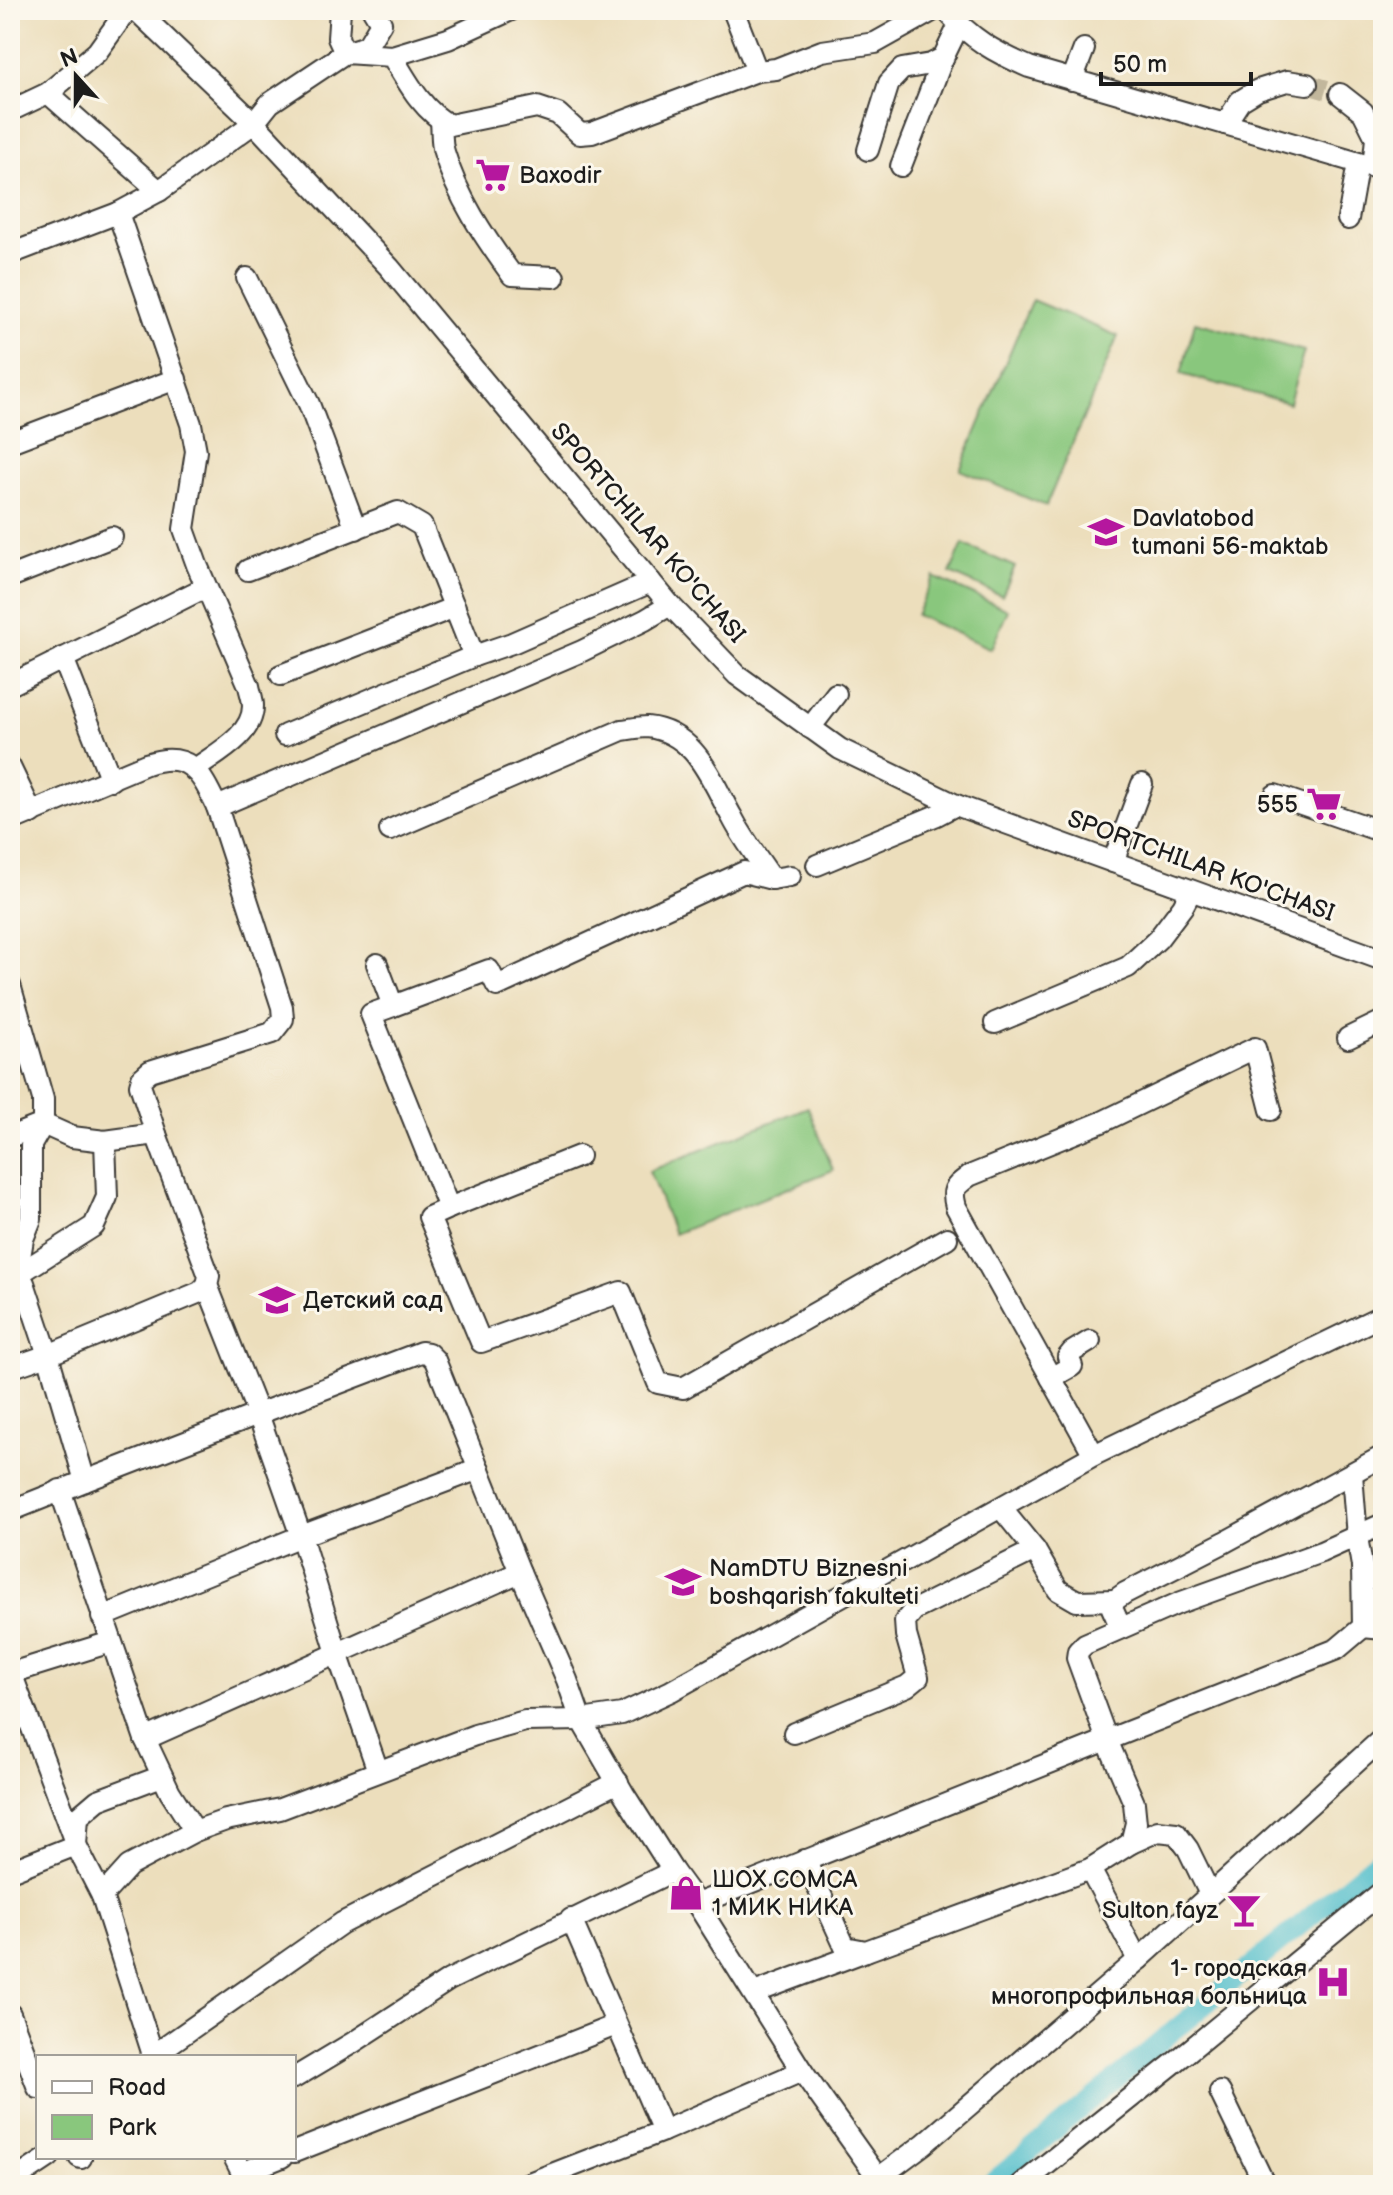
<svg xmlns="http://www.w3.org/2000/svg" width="1393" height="2195" viewBox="0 0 1393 2195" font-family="'Balsamiq Sans',sans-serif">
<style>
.green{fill:#89c77d;stroke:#52724c;stroke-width:2}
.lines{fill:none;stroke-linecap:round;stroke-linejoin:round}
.canal{stroke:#51becb;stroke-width:20}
.minor-tunnel{stroke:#c2b79c;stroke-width:20;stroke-dasharray:20 10;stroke-linecap:butt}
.minor-casing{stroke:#3b3934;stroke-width:24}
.minor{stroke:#fff;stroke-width:20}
.labels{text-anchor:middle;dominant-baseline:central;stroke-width:6;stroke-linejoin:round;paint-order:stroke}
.poi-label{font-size:24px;fill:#1c1c1c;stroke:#fbf7ec;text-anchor:start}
.street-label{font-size:24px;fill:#1c1c1c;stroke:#fbf7ec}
</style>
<rect width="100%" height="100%" fill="#fbf7ec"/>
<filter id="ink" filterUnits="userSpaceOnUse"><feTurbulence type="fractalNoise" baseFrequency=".0125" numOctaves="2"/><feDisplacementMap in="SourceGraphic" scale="16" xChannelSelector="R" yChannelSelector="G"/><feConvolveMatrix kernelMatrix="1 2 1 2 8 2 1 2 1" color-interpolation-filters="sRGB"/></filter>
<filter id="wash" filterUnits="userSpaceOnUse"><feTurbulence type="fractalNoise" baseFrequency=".006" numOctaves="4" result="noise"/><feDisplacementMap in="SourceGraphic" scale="32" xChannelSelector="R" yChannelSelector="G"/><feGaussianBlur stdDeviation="1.8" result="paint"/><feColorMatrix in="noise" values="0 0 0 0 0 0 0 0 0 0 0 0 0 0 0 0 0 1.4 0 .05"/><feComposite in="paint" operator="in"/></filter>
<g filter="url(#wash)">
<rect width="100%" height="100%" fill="#ecdebc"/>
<g class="green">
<path d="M1032 300 1118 336 1046 506 960 470Z"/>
<path d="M1195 322 1304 351 1289 403 1181 374Z"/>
<path d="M963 544 1015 567 1002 596 950 573Z"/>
<path d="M934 577 1008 610 991 649 916 615Z"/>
<path d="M808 1107 833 1170 674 1234 649 1171Z"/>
</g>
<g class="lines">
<path class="canal" d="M989 2185 1383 1856"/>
</g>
</g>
<g filter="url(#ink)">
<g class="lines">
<path class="minor-tunnel" d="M1307 84 1340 94"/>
<g class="minor-casing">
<g id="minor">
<path d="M136 10 254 123 389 267 670 605 737 675 840 749 956 805 1383 960"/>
<path d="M340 10 338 38 345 53 367 46 381 23 373 10"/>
<path d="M733 10 757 71"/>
<path d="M946 10C971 39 994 52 1029 67L1383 170"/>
<path d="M392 56 448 39 511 10"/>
<path d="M1072 80 1084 49"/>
<path d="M48 93 159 191"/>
<path d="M1340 94 1363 112 1376 138 1373 167"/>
<path d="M10 111 48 93 97 52 127 10"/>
<path d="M441 121C442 131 441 143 444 152 457 197 485 238 512 275L554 277"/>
<path d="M1225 124 1240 101 1258 90 1287 81 1307 84"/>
<path d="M868 150 889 83 902 69 931 64 943 58 959 25"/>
<path d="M901 166 943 58"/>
<path d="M118 213 191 424 196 451 184 529 197 565 249 686C250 692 253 699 253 706 253 736 215 754 194 770"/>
<path d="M1348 219 1358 163"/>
<path d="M10 254 118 213 159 191 254 123 270 103 345 53 392 56C407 81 423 112 450 125L537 107 558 114 580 134 592 133 757 71 776 69 822 51 875 43 934 10"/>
<path d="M247 278 309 404 356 529"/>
<path d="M10 442 176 379"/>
<path d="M248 570 398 512 422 526 474 656 512 643 651 582"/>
<path d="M10 577 112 537"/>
<path d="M63 658 111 780"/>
<path d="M281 675 455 607"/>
<path d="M10 685 206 587"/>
<path d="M810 728 836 694"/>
<path d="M285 735 474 656"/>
<path d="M10 767 32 813"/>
<path d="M1275 795 1383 832"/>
<path d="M217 807 582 651 645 620 670 605"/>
<path d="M10 821 146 764C189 750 200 771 217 807L282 1007 283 1019 272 1033 150 1071 142 1078 140 1085 156 1134 209 1276 207 1285 200 1292 48 1355 85 1481 10 1511"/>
<path d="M390 830 622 730C630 729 639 727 647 727 696 732 711 780 732 817 743 839 759 859 772 879"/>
<path d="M1113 862 1142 784"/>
<path d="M817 865 937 815 956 805"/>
<path d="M377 964 393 1006 489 970 497 986 744 872 772 879 790 876"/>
<path d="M10 985 43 1099V1124L31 1145V1219L23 1239 17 1275"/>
<path d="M393 1006 371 1014 449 1208 579 1156"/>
<path d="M995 1023 1128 967 1158 939 1183 906 1191 891"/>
<path d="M1348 1038 1383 1021"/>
<path d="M10 1137 43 1124 72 1137 105 1141 156 1134"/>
<path d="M449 1208 429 1217 481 1342 621 1292 658 1383 683 1388 947 1238"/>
<path d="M10 1275H17L24 1283 48 1355 10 1368"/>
<path d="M17 1275 94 1226 107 1197 105 1141"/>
<path d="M1051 1378 1072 1366 1068 1357 1072 1352 1090 1341"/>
<path d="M1094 1455 956 1207C951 1188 955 1187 969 1176L1102 1122 1255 1048 1271 1110"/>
<path d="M85 1481 258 1414 207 1285"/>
<path d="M60 1490 145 1739 170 1792 195 1831 129 1866 102 1896 153 2055 155 2057"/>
<path d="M1001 1508 1035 1550 1058 1590 1077 1601 1115 1600"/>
<path d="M102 1617 301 1536 479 1469"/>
<path d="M1363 1627 1383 1629"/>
<path d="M1121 1628 1112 1608 1115 1600 1125 1593 1225 1542 1383 1456"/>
<path d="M10 1670 76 1845 78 1817 98 1800 162 1776"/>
<path d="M11 1673 111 1642"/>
<path d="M794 1733 907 1686 918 1677 906 1635 905 1621 914 1610 1035 1550"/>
<path d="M145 1739 520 1572"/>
<path d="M378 1771 337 1653 301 1536 258 1414 421 1352 428 1353 435 1360 520 1572 567 1680 581 1720 624 1794 673 1871 697 1904 802 2071 883 2185"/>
<path d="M195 1831 226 1820 280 1809 475 1735 525 1721 581 1720 622 1714 671 1691 1094 1455 1383 1315"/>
<path d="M1131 1843 1158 1831 1176 1833 1188 1849 1210 1894"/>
<path d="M805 1860 845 1947 866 1951 1090 1869 1131 1843 1136 1823 1134 1803 1107 1740 1337 1649 1363 1627 1362 1566 1357 1537 1352 1474"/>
<path d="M1090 1869 1138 1960"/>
<path d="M10 1871 76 1845 102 1896"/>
<path d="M697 1904 1107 1740 1077 1658 1078 1651 1085 1644 1179 1603 1321 1552 1383 1524"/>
<path d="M754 1993 866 1951"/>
<path d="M10 2014 38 2088"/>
<path d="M151 2057 342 1923 618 1782"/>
<path d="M294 2078 354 2042 449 1980 673 1871"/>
<path d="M1220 2092 1265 2185"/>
<path d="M663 2131 802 2071"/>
<path d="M294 2152 616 2025"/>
<path d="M79 2157 81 2158"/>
<path d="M234 2157 242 2173 282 2157"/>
<path d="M10 2183 49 2157"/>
<path d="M524 2185 663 2131 571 1919"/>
<path d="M869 2185 924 2144 1138 1960 1383 1738"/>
<path d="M1021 2185 1174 2063 1383 1891"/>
</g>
</g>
<use href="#minor" class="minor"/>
</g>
</g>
<defs>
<g id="supermarket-bare" transform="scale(2.76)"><path d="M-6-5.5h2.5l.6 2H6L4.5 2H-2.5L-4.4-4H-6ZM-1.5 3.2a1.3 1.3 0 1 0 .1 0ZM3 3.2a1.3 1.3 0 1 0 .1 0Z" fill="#b5179e" stroke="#fbf7ec" stroke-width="2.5" paint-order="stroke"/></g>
<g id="school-bare" transform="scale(2.76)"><path d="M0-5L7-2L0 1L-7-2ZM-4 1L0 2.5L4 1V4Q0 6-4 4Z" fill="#b5179e" stroke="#fbf7ec" stroke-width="2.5" paint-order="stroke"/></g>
<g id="university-bare" transform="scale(2.76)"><path d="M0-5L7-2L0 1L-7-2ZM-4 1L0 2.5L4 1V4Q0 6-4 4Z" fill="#b5179e" stroke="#fbf7ec" stroke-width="2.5" paint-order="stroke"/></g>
<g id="shop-bare" transform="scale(2.76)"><path d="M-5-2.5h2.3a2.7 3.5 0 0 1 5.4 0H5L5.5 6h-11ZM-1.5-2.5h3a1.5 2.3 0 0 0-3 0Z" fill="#b5179e" stroke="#fbf7ec" stroke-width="2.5" paint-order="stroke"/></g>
<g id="bar-bare" transform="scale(2.76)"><path d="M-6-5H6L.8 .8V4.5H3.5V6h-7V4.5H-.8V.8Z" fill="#b5179e" stroke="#fbf7ec" stroke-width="2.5" paint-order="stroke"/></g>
<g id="hospital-bare" transform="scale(2.76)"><path d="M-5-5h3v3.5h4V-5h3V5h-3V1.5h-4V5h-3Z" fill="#b5179e" stroke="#fbf7ec" stroke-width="2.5" paint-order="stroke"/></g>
</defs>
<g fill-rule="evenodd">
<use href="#supermarket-bare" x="493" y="175"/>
<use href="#school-bare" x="1106" y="532"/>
<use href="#supermarket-bare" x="1324" y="804"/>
<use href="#school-bare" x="277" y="1300"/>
<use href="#university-bare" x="683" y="1582"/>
<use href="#shop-bare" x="686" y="1893"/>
<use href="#bar-bare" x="1244" y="1910"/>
<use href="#hospital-bare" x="1333" y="1982"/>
</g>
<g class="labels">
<g class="poi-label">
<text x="519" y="175">Baxodir</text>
<text x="1132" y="518">Davlatobod<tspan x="1132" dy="28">tumani 56-maktab</tspan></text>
<text x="1298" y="804" text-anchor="end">555</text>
<text x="303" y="1300">Детский сад</text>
<text x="709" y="1568">NamDTU Biznesni<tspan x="709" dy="28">boshqarish fakulteti</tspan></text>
<text x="712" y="1879">ШОХ СОМСА<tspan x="712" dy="28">1 МИК НИКА</tspan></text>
<text x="1218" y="1910" text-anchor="end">Sulton fayz</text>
<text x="1307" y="1968" text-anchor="end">1- городская<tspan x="1307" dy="28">многопрофильная больница</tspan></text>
</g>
<g class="street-label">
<text transform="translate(648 533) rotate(49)">SPORTCHILAR KO'CHASI</text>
<text transform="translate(1201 866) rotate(20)">SPORTCHILAR KO'CHASI</text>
</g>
</g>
<rect width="1393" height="2195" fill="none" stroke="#fbf7ec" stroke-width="40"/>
<rect x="36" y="2055" width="260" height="104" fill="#fbf7ec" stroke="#a29f99" stroke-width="2"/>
<rect x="52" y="2081" width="40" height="12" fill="#ffffff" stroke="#a29f99" stroke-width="2"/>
<text x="108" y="2095" font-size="24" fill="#1c1c1c">Road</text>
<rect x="52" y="2115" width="40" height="24" fill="#89c77d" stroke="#a29f99" stroke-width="2"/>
<text x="108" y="2135" font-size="24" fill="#1c1c1c">Park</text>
<g transform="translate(76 76) rotate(339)" stroke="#fbf7ec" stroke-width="6" paint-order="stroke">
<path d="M0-6L14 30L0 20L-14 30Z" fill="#1c1c1c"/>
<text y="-12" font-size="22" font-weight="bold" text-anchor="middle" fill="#1c1c1c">N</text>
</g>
<path d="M1101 72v12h150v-12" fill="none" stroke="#1c1c1c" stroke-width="4"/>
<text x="1113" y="72" font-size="24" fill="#1c1c1c" stroke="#fbf7ec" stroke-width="6" paint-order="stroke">50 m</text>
</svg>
